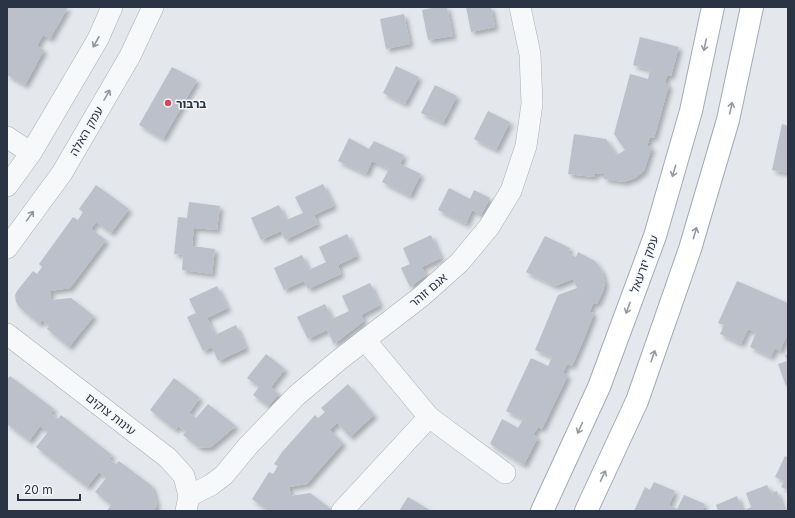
<svg xmlns="http://www.w3.org/2000/svg" width="795" height="518" viewBox="0 0 795 518" font-family="Inter,'Noto Sans Hebrew',sans-serif">
<style>
.building{fill:#bbc0ca;filter:url(#shadow)}
.lines{fill:none;stroke-linecap:round;stroke-linejoin:round}
.minor-casing{stroke:#a9aeb7;stroke-width:22}
.major-casing{stroke:#a3abb8;stroke-width:24}
.minor{stroke:#f7f8fa;stroke-width:21}
.major{stroke:#fff;stroke-width:22}
.oneway{stroke:#9196a0}
.oneway2{stroke:#959aa2}
.poi-dot{fill:#d1495b;stroke:#f4f6f9;stroke-width:1.5}
.labels{text-anchor:middle;dominant-baseline:central;stroke-width:3;stroke-linejoin:round;paint-order:stroke}
.poi-label{font-size:12px;font-weight:bold;fill:#2b3445;stroke:#f4f6f9;text-anchor:start}
.street-label{font-size:12px;fill:#2b3445;stroke:#f4f6f9}
</style>
<defs>
<filter id="shadow"><feDropShadow dx="3.5" dy="3.5" stdDeviation="2" flood-color="#0004"/></filter>
</defs>
<rect width="100%" height="100%" fill="#e4e7ec"/>
<g class="building">
<path d="M7 7H68L50 39 43 35 37 46 44 50 25 85 7 75Z"/>
<path d="M437 7H447L453 36 428 40 422 10Z"/>
<path d="M466 7H491L495 27 471 32Z"/>
<path d="M404 14 410 44 386 49 380 19Z"/>
<path d="M640 37 679 47 671 76 667 75 665 83 669 85 654 138 650 137 647 146 652 147 644 171 635 178 624 182 604 179V174L595 173 594 177 568 174 574 134 606 139 617 155 625 150 614 134 630 74 648 79 650 70 633 65Z"/>
<path d="M396 66 419 77 405 104 383 93Z"/>
<path d="M172 67 197 80 163 139 139 125Z"/>
<path d="M435 85 457 96 443 123 421 113Z"/>
<path d="M488 111 510 122 496 150 474 139Z"/>
<path d="M782 124 788 126V173L772 170Z"/>
<path d="M349 138 369 149 374 141 404 155 400 164 421 174 410 196 382 182 389 169 372 161 366 174 338 161Z"/>
<path d="M323 184 334 206 314 215 318 224 285 240 281 231 261 240 251 218 279 205 286 220 303 213 295 197Z"/>
<path d="M96 185 129 209 111 233 96 222 91 229 106 240 70 288 50 291 51 300 71 298 94 316 69 347 47 329 49 326 42 320 39 324 19 307 16 302 15 295 17 291 33 271 37 274 42 267 39 264 73 217 78 220 83 212 79 209Z"/>
<path d="M449 188 470 199 474 190 490 198 481 215 472 210 466 224 438 210Z"/>
<path d="M189 202 220 206 217 230 194 228 192 246 215 249 212 274 182 270 183 255 174 254 178 217 187 218Z"/>
<path d="M347 234 357 256 338 265 341 274 308 289 304 281 284 290 274 268 302 255 309 270 326 262 319 247Z"/>
<path d="M431 235 441 258 422 267 426 275 410 287 401 268 410 264 403 248Z"/>
<path d="M545 236 570 248 568 253 576 257 578 252 595 261 602 271 605 283 603 291 597 304 593 303 590 312 594 313 584 339 572 366 567 364 563 373 568 375 542 429 538 427 533 435 538 437 524 465 490 444 502 419 518 428 523 419 506 411 531 358 548 366 552 357 535 350 558 295 577 288 573 279 555 286 526 272Z"/>
<path d="M737 281 788 303V333L780 351 775 348 771 357 750 347 756 333 748 329 741 344 720 334 724 325 718 323Z"/>
<path d="M370 283 380 305 361 315 364 321 334 344 327 330 308 339 297 317 325 304 332 319 349 311 342 296Z"/>
<path d="M217 286 228 308 207 318 215 335 236 325 246 348 218 361 212 347 203 351 187 317 196 313 189 299Z"/>
<path d="M266 354 285 369 271 387 279 394 268 406 253 395 259 387 247 378Z"/>
<path d="M788 354V385L786 386 778 364 787 361 785 355Z"/>
<path d="M10 376 54 409 51 413 58 419 61 415 112 455 109 459 116 464 119 461 152 486 157 505 154 511H107L111 505 95 492 106 478 99 472 87 487 36 447 48 432 40 426 29 441 7 424V379Z"/>
<path d="M174 378 200 398 189 413 196 418 208 404 236 426 211 447 205 448 198 447 183 435 186 432 178 426 175 430 150 410Z"/>
<path d="M348 384 374 415 350 437 337 423 330 430 343 443 307 484 289 487 291 496 310 493 331 509 330 511H268L252 499 269 472 273 474 278 466 274 464 282 452 315 415 318 418 325 412 321 408Z"/>
<path d="M785 456 788 458V490L781 487 784 481 775 477Z"/>
<path d="M654 482 675 491 669 505 677 509 684 495 705 504 702 511H634L645 487 650 490Z"/>
<path d="M767 485 771 493 777 491 784 511H718L716 505 737 496 743 511 751 507 746 493Z"/>
<path d="M408 497 431 511H399Z"/>
</g>
<g class="lines">
<g class="minor-casing">
<g id="minor">
<path d="M7 137 31 153"/>
<path d="M7 186 31 153 98 39 112 7"/>
<path d="M7 248 62 173 130 56 153 7"/>
<path d="M7 334 168 458 184 476 189 496 186 511"/>
<path d="M365 340 429 417 505 473"/>
<path d="M189 496 211 485 224 475 248 446 296 396 339 360 422 296 460 262 489 227 511 191 526 146 532 104 530 54 520 7"/>
<path d="M342 511 429 417"/>
</g>
</g>
<g class="major-casing">
<g id="major">
<path d="M542 511 599 387 655 236 691 111 713 7"/>
<path d="M586 511 637 401 690 249 728 120 752 7"/>
</g>
</g>
<use href="#minor" class="minor"/>
<use href="#major" class="major"/>
</g>
<defs><path id="oneway-shaft" d="M-6 0H5M1.5-3L5.5 0L1.5 3" fill="none" stroke-width="1.6" stroke-linecap="round" stroke-linejoin="round"/></defs>
<g class="oneway">
<use href="#oneway-shaft" transform="translate(96 42) rotate(119)"/>
<use href="#oneway-shaft" transform="translate(107 95) rotate(-60)"/>
<use href="#oneway-shaft" transform="translate(30 216) rotate(-54)"/>
</g>
<g class="oneway2">
<use href="#oneway-shaft" transform="translate(705 45) rotate(102)"/>
<use href="#oneway-shaft" transform="translate(731 108) rotate(-78)"/>
<use href="#oneway-shaft" transform="translate(674 171) rotate(106)"/>
<use href="#oneway-shaft" transform="translate(695 233) rotate(-74)"/>
<use href="#oneway-shaft" transform="translate(628 308) rotate(110)"/>
<use href="#oneway-shaft" transform="translate(653 356) rotate(-71)"/>
<use href="#oneway-shaft" transform="translate(580 428) rotate(114)"/>
<use href="#oneway-shaft" transform="translate(603 476) rotate(-65)"/>
</g>
<circle class="poi-dot" cx="168" cy="103" r="4"/>
<g class="labels">
<g class="poi-label">
<text x="176" y="103">ברבור</text>
</g>
<g class="street-label">
<text transform="translate(86 131) rotate(-60)">עמק האלה</text>
<text transform="translate(644 264) rotate(-70)">עמק יזרעאל</text>
<text transform="translate(428 290) rotate(-40)">אגם זוהר</text>
<text transform="translate(111 414) rotate(38)">עינות צוקים</text>
</g>
</g>
<rect width="795" height="518" fill="none" stroke="#2b3445" stroke-width="16"/>
<path d="M18 494v6h62v-6" fill="none" stroke="#2b3445" stroke-width="2"/>
<text x="24" y="494" font-size="12" fill="#2b3445" stroke="#f4f6f9" stroke-width="3" paint-order="stroke">20 m</text>
</svg>
